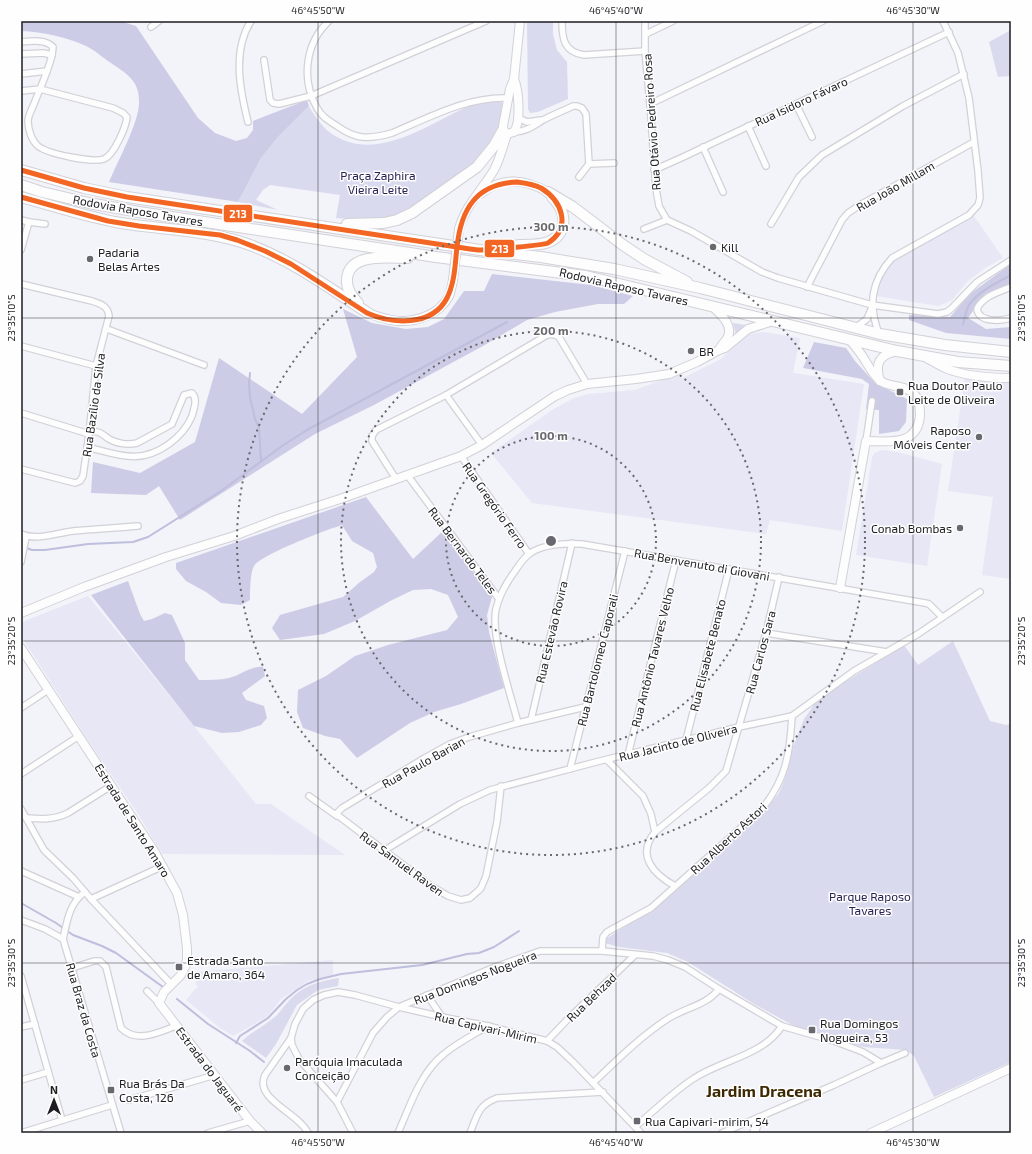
<svg xmlns="http://www.w3.org/2000/svg" width="1032" height="1154" viewBox="0 0 1032 1154" font-family="'Exo 2',sans-serif">
<style>
.built{fill:#e7e7f6}
.green{fill:#dadaee}
.forest{fill:#cccce6}
.lines{fill:none;stroke-linecap:round;stroke-linejoin:round}
.stream{stroke:#bebedd;stroke-width:2}
.street-casing{stroke:#d1d1d7;stroke-width:8}
.secondary-casing{stroke:#d1d1d7;stroke-width:10}
.highway-casing{stroke:#d1d1d7;stroke-width:12}
.street{stroke:#fdfdfe;stroke-width:5.5}
.secondary{stroke:#fdfdfe;stroke-width:8}
.highway{stroke:#fdfdfe;stroke-width:10}
.secondary-bridge-casing{stroke:#d1d1d7;stroke-width:10;stroke-linecap:butt}
.secondary-bridge{stroke:#fdfdfe;stroke-width:8}
.bus-1-casing{stroke:#fefefe;stroke-width:8}
.bus-1{stroke:#f26522;stroke-width:5}
.ticks{fill:none;stroke:#1d1d22;stroke-width:1;stroke-opacity:0.45}
.ring{fill:none;stroke:#68686e;stroke-width:2;stroke-dasharray:2 4}
.poi-dot{fill:#68686e;stroke:#fefefe;stroke-width:1.5}
.labels{text-anchor:middle;dominant-baseline:central;stroke-width:3;stroke-linejoin:round;paint-order:stroke}
.street-label{font-size:12px;fill:#1d1d22;stroke:#fefefe}
.park-label{font-size:12px;fill:#292255;stroke:#fefefe}
.poi-label{font-size:12px;fill:#1d1d22;stroke:#fefefe;text-anchor:start}
.district-label{font-size:16px;font-weight:bold;fill:#3d2902;stroke:#fefefe}
.centre{fill:#68686e;stroke:#fefefe;stroke-width:2}
.ring-label{font-size:12px;text-anchor:middle;font-weight:bold;fill:#68686e;stroke:#fefefe;stroke-width:3;stroke-linejoin:round;paint-order:stroke}
.line-badge{stroke:#fefefe;stroke-width:1.5}
.badge-label{font-size:11px;text-anchor:middle;font-weight:bold;fill:#fff}
.neatline{fill:none;stroke:#1d1d22;stroke-width:1.5}
.ticks-label{font-size:10px;text-anchor:middle;fill:#1d1d22}
</style>
<rect width="100%" height="100%" fill="#f3f3fa"/>
<g class="built">
<path d="M974 216 1003 258 985 268 968 281 952 300 946 303 938 306 876 296 880 281 892 261Z"/>
<path d="M764 332 800 338 793 373 864 384 842 531 770 520 766 534 532 503 491 453 552 410 574 398 588 394 635 390 680 373 681 379 721 359 737 343 749 334Z"/>
<path d="M965 378 1011 383V579L982 575 993 497 948 491Z"/>
<path d="M882 450 897 452 942 464 927 566 856 555 872 458 874 453Z"/>
<path d="M88 596 182 711 256 804H271L345 855 162 854 138 814 91 745 21 636V624L22 622Z"/>
<path d="M333 960V975L308 981 281 999 267 1017 233 1036 220 1028 186 1000 198 986 195 984 197 981 196 972Z"/>
</g>
<g class="green">
<path d="M527 21H553V34L557 50 567 62 568 99 538 112 530 113 528 109Z"/>
<path d="M1011 30V76L998 77 989 42Z"/>
<path d="M494 100 501 102 503 104 500 130 477 166 412 209 387 219 365 220 336 218 340 195 270 185 263 190 256 200 278 210 238 202 261 158 278 137 309 106 311 110C316 117 322 126 328 131 373 166 426 125 467 107 476 103 485 102 494 100Z"/>
<path d="M733 323 746 325 747 327 736 335Z"/>
<path d="M953 641 990 721 1006 725 1011 724V1062L934 1097 914 1056 906 1050 863 1047 798 1028 754 1004 688 962 667 953 619 947 601 942 654 908 761 815 779 793 787 773 793 747 804 719 816 702 839 686 904 645 918 665Z"/>
<path d="M339 978 338 986 318 990 297 1005 276 1044 266 1058 242 1041C253 1031 266 1025 277 1015 281 1011 283 1007 287 1003 301 986 319 981 339 978Z"/>
</g>
<g class="forest">
<path d="M21 21H120L136 26 198 118 215 133 236 141 247 138 253 130V121L307 100 309 106 278 137 261 158 238 202 109 182C117 163 139 122 139 103 140 81 127 74 111 63 103 58 95 50 86 46 66 37 43 32 21 31Z"/>
<path d="M1011 264V283L985 294 968 318 986 329 1011 327V339L946 333 909 320V315L950 317 971 293Z"/>
<path d="M492 274 591 285 633 296 624 304H598L555 312 527 320 483 346 374 405 315 434 180 520 159 486 146 495 91 493 93 462 140 473 195 442 219 358 302 414 357 357 343 309 372 323 406 329 428 327 444 319 464 291H484Z"/>
<path d="M814 342 846 348 855 361 875 383 907 399 906 422 899 431 879 434V410L866 409 869 384 862 379 803 368Z"/>
<path d="M366 497 413 559 443 531 492 597 487 615 489 632 504 688 461 704 434 712 410 723 357 758 340 739 325 736 303 728 297 712 298 690 326 676 355 656 388 645 447 630 458 617 448 595 431 589 413 590 392 600 355 621 324 634 280 640 272 628 280 615 343 597 360 582 374 572 377 567 373 553 352 541 342 525C326 530 262 554 254 566 250 573 250 591 250 600L241 605 221 603 206 592 186 581 176 569V563Z"/>
<path d="M128 581 140 614 144 621 152 619 165 613 172 615 185 643V660L199 680C209 680 220 680 229 678 239 676 253 665 263 667L265 676 242 693 246 700 264 706 267 718 261 725 239 732 222 733 194 726 91 595Z"/>
</g>
<g class="lines">
<g class="stream">
<path d="M963 324C965 318 966 310 969 305 978 291 997 283 1011 275"/>
<path d="M250 373 249 384 250 397 255 419 259 428 261 461"/>
<path d="M21 546 32 550H45L88 544 133 542 148 537 221 491 282 446 307 430 507 322"/>
<path d="M21 903 56 923 73 935 102 946 116 953 163 987"/>
<path d="M177 999 208 1024 250 1051 264 1062"/>
<path d="M236 1043 240 1036 268 1018 286 999 297 990 307 984 320 979 341 974 422 965 467 954 479 953 494 947 519 931"/>
</g>
<g class="street-casing">
<g id="street">
<path d="M329 21C305 43 301 80 317 108 321 116 329 121 337 126 344 131 353 136 362 137 372 138 382 136 392 133 428 118 468 96 508 98"/>
<path d="M562 21C562 39 564 52 584 55L645 51"/>
<path d="M645 21V51L650 104 656 189 659 206 667 220"/>
<path d="M151 27 159 21"/>
<path d="M646 34 673 21"/>
<path d="M21 42C31 41 46 39 53 47L52 55"/>
<path d="M21 54 43 53 52 55C48 72 40 88 34 104 32 109 28 116 28 121 28 130 32 141 38 146 48 154 92 163 104 159 114 155 126 127 127 117L123 113 113 108 40 89 21 91"/>
<path d="M264 60 270 100 273 103 279 104 311 96 486 21"/>
<path d="M21 74 47 71"/>
<path d="M650 104 823 21"/>
<path d="M796 104 812 137"/>
<path d="M518 118 527 122 541 120"/>
<path d="M248 122C240 90 232 51 251 21"/>
<path d="M748 126 766 166"/>
<path d="M514 132C526 132 533 126 543 120 552 115 563 111 573 106H577L582 108 586 114 589 164 579 177"/>
<path d="M703 147 723 192"/>
<path d="M589 164 614 163"/>
<path d="M654 170 681 158 949 32"/>
<path d="M21 220 29 222 45 224"/>
<path d="M771 224 799 177 822 155 903 106 964 74"/>
<path d="M644 229 667 220 691 231 762 272 778 278 872 305 938 314 947 312 952 308 977 282 1011 260"/>
<path d="M21 250 29 222"/>
<path d="M21 284 92 301C101 304 108 306 109 316L96 366 89 434 83 476 80 481 75 483 21 469"/>
<path d="M807 287 842 220 848 213 860 205 974 142"/>
<path d="M1011 287C999 292 983 296 977 309 979 323 1001 321 1011 318"/>
<path d="M855 328 867 319 872 307"/>
<path d="M107 329 204 365"/>
<path d="M879 334C868 305 871 281 892 258L969 215 978 205 980 198 978 171 969 98 958 53 943 21"/>
<path d="M21 346 96 366"/>
<path d="M446 395 482 445"/>
<path d="M21 413 89 434"/>
<path d="M866 441 872 401"/>
<path d="M87 447C119 455 140 465 169 444 180 436 187 428 192 416 194 408 198 399 192 393L184 395 172 424 137 443C129 445 117 444 109 439 100 433 102 432 90 431"/>
<path d="M461 456 529 554"/>
<path d="M408 476 499 599"/>
<path d="M396 479 372 441V436L376 430 446 395 547 335C552 334 555 334 559 337L587 384"/>
<path d="M21 534C37 541 56 533 73 531 95 529 116 528 138 526"/>
<path d="M21 562 26 537"/>
<path d="M766 633 887 652"/>
<path d="M21 708 48 690"/>
<path d="M531 720 572 543"/>
<path d="M518 723C511 696 490 634 496 609 499 596 507 582 515 571 519 565 524 558 529 554 542 544 567 543 582 544L925 603 929 604 942 617"/>
<path d="M686 740 729 569"/>
<path d="M628 755 676 560"/>
<path d="M607 760 643 796 651 814 655 832C636 855 653 874 675 886"/>
<path d="M570 769 625 551"/>
<path d="M21 774 79 736"/>
<path d="M501 786 497 822 486 876 481 888 478 891 470 898 461 900 448 896 431 886 336 814 342 808 423 759 450 744 469 737 518 723 585 707"/>
<path d="M309 796 337 816"/>
<path d="M21 809 44 850 73 878 91 899 171 984"/>
<path d="M26 818C41 819 54 820 68 813L111 786"/>
<path d="M655 832 709 788 726 771 766 633 779 577"/>
<path d="M385 850 460 804 490 790 596 762 739 727 792 716 854 671 918 634 980 592"/>
<path d="M21 871 79 897"/>
<path d="M85 892C69 903 67 922 63 939L121 1133"/>
<path d="M91 899 163 866"/>
<path d="M21 920 45 929 63 939"/>
<path d="M602 951 603 937 607 932 651 908 762 809C786 779 790 754 792 716"/>
<path d="M72 968 94 961H100L106 967 121 1028C137 1044 159 1032 176 1026"/>
<path d="M21 976 62 1120"/>
<path d="M147 991 159 1003"/>
<path d="M427 995 442 1017"/>
<path d="M21 1027 35 1024"/>
<path d="M291 1038 265 1075C253 1099 299 1113 308 1133"/>
<path d="M547 1041 568 1019 635 955"/>
<path d="M21 1080 48 1072"/>
<path d="M593 1083C617 1060 641 1036 669 1018 685 1008 707 1005 719 989"/>
<path d="M129 1100 215 1075"/>
<path d="M337 1102 373 1033 387 1017 399 1007 495 967 540 951H602L653 956 668 960 685 967 719 989 782 1026 834 1041 863 1052 881 1063"/>
<path d="M636 1126C654 1111 673 1092 693 1079 721 1060 763 1056 782 1026"/>
<path d="M21 1133 112 1105"/>
<path d="M208 1133 250 1121"/>
<path d="M353 1133 337 1102 299 1059 292 1045 291 1038 295 1024 303 1009 313 1000 324 995 338 992 355 995 399 1007 442 1017 488 1026 547 1041 557 1047 573 1062 641 1133"/>
<path d="M398 1133C410 1106 420 1073 444 1054 457 1043 473 1035 488 1026"/>
<path d="M470 1133C477 1116 478 1105 497 1098L603 1092"/>
<path d="M722 1133 834 1085 881 1063 905 1053"/>
</g>
</g>
<g class="secondary-casing">
<g id="secondary">
<path d="M507 134 503 130V126L510 89 514 79 520 21"/>
<path d="M507 134 514 132C521 122 519 91 514 79"/>
<path d="M480 194C503 176 524 179 548 192"/>
<path d="M459 229C465 206 482 190 494 170 500 159 503 146 507 134"/>
<path d="M713 307C720 314 733 324 728 337 726 341 721 345 719 350"/>
<path d="M368 313C378 317 388 320 398 321 417 322 440 314 449 296 451 291 452 285 453 280"/>
<path d="M928 359C934 362 939 365 945 368 964 376 991 378 1011 378"/>
<path d="M880 381C875 364 878 355 897 351"/>
<path d="M840 588 866 441C888 441 917 447 920 416 920 409 920 401 915 395 906 384 888 388 879 380 872 373 868 365 863 357 859 351 854 345 850 340"/>
<path d="M21 613 84 587 166 557 234 536 278 519 340 499 461 456 482 445 555 396 568 390 587 384 636 379 669 374 697 362 719 350 725 348 748 329 773 321"/>
<path d="M21 648 154 851 177 893 183 915 187 948V960L185 967 181 975 164 992 159 1003 250 1121 262 1133"/>
<path d="M754 1133 759 1118"/>
<path d="M871 1133 1011 1068"/>
</g>
</g>
<g class="highway-casing">
<g id="highway">
<path d="M21 170 84 188 127 197 480 250 541 257 614 269 700 288 880 334 945 345 1011 352"/>
<path d="M21 185 42 192 89 203 139 212 436 257 586 276 897 351 958 362 1011 366"/>
<path d="M548 192 573 207 623 245 644 259 687 282"/>
<path d="M21 197C54 206 87 217 121 223 164 230 209 230 250 245 293 261 329 288 368 313"/>
<path d="M347 224 384 223 397 220 412 213 477 167 494 146 503 130"/>
<path d="M498 248C505 247 513 246 520 245 537 245 558 246 563 225 565 214 559 204 552 197"/>
<path d="M358 303C351 296 346 289 347 279 349 252 389 258 408 258"/>
</g>
</g>
<use href="#street" class="street"/>
<use href="#secondary" class="secondary"/>
<use href="#highway" class="highway"/>
<g class="secondary-bridge-casing">
<path id="secondary-bridge" d="M453 280 459 229"/>
</g>
<use href="#secondary-bridge" class="secondary-bridge"/>
<g class="bus-1-casing">
<g id="bus-1">
<path d="M21 170 84 188 127 197 457 247"/>
<path d="M517 182C525 183 533 184 541 188 562 201 572 227 548 243 545 245 489 250 481 250 473 250 465 248 457 247 461 209 476 184 517 182Z"/>
<path d="M21 197 108 221 139 226 220 235 237 240 265 251 291 264 367 313C392 324 432 327 447 298 455 282 455 264 457 247"/>
</g>
</g>
<use href="#bus-1" class="bus-1"/>
</g>
<path class="ticks" d="M21 21V1133M318 21V1133M616 21V1133M913 21V1133M21 318H1011M21 641H1011M21 963H1011"/>
<g class="ring">
<circle cx="551" cy="541" r="105"/>
<circle cx="551" cy="541" r="210"/>
<circle cx="551" cy="541" r="314"/>
</g>
<g class="poi-dot">
<circle cx="713" cy="247" r="4"/>
<circle cx="90" cy="259" r="4"/>
<circle cx="691" cy="351" r="4"/>
<rect x="896" y="388" width="8" height="8" rx="2"/>
<circle cx="979" cy="437" r="4"/>
<circle cx="960" cy="528" r="4"/>
<rect x="175" y="963" width="8" height="8" rx="2"/>
<rect x="808" y="1026" width="8" height="8" rx="2"/>
<circle cx="287" cy="1068" r="4"/>
<rect x="107" y="1086" width="8" height="8" rx="2"/>
<rect x="633" y="1117" width="8" height="8" rx="2"/>
</g>
<g class="labels">
<g class="street-label">
<text transform="translate(801 101) rotate(-25)">Rua Isidoro Fávaro</text>
<text transform="translate(651 122) rotate(-94)">Rua Otávio Pedreiro Rosa</text>
<text transform="translate(895 186) rotate(-30)">Rua João Millam</text>
<text transform="translate(138 210) rotate(10)">Rodovia Raposo Tavares</text>
<text transform="translate(624 286) rotate(13)">Rodovia Raposo Tavares</text>
<text transform="translate(93 405) rotate(-82)">Rua Bazílio da Silva</text>
<text transform="translate(495 505) rotate(55)">Rua Gregório Ferro</text>
<text transform="translate(463 550) rotate(53)">Rua Bernardo Teles</text>
<text transform="translate(702 564) rotate(10)">Rua Benvenuto di Giovani</text>
<text transform="translate(551 632) rotate(-77)">Rua Estevão Rovira</text>
<text transform="translate(760 652) rotate(-75)">Rua Carlos Sara</text>
<text transform="translate(707 655) rotate(-76)">Rua Elisabete Benato</text>
<text transform="translate(652 657) rotate(-76)">Rua Antônio Tavares Velho</text>
<text transform="translate(597 660) rotate(-76)">Rua Bartolomeo Caporali</text>
<text transform="translate(678 742) rotate(-14)">Rua Jacinto de Oliveira</text>
<text transform="translate(423 762) rotate(-29)">Rua Paulo Barian</text>
<text transform="translate(133 820) rotate(58)">Estrada de Santo Amaro</text>
<text transform="translate(728 838) rotate(-43)">Rua Alberto Astori</text>
<text transform="translate(402 863) rotate(36)">Rua Samuel Raven</text>
<text transform="translate(475 977) rotate(-21)">Rua Domingos Nogueira</text>
<text transform="translate(591 997) rotate(-44)">Rua Behzad</text>
<text transform="translate(84 1010) rotate(74)">Rua Braz da Costa</text>
<text transform="translate(486 1027) rotate(13)">Rua Capivari-Mirim</text>
<text transform="translate(210 1069) rotate(53)">Estrada do Jaguaré</text>
</g>
<g class="park-label">
<text x="378" y="175">Praça Zaphira<tspan x="378" dy="14">Vieira Leite</tspan></text>
<text x="870" y="896">Parque Raposo<tspan x="870" dy="14">Tavares</tspan></text>
</g>
<g class="poi-label">
<text x="721" y="247">Kill</text>
<text x="98" y="252">Padaria<tspan x="98" dy="14">Belas Artes</tspan></text>
<text x="699" y="351">BR</text>
<text x="908" y="385">Rua Doutor Paulo<tspan x="908" dy="14">Leite de Oliveira</tspan></text>
<text x="971" y="430" text-anchor="end">Raposo<tspan x="971" dy="14">Móveis Center</tspan></text>
<text x="952" y="528" text-anchor="end">Conab Bombas</text>
<text x="187" y="960">Estrada Santo<tspan x="187" dy="14">de Amaro, 364</tspan></text>
<text x="820" y="1023">Rua Domingos<tspan x="820" dy="14">Nogueira, 53</tspan></text>
<text x="295" y="1061">Paróquia Imaculada<tspan x="295" dy="14">Conceição</tspan></text>
<text x="119" y="1083">Rua Brás Da<tspan x="119" dy="14">Costa, 126</tspan></text>
<text x="645" y="1121">Rua Capivari-mirim, 54</text>
</g>
<g class="district-label">
<text x="764" y="1090">Jardim Dracena</text>
</g>
</g>
<circle cx="551" cy="541" r="6" class="centre"/>
<g class="ring-label">
<text x="551" y="231">300 m</text>
<text x="551" y="335">200 m</text>
<text x="551" y="440">100 m</text>
</g>
<g class="line-badge">
<rect x="223" y="204" width="30" height="19" rx="4" fill="#f26522"/>
<rect x="484" y="239" width="31" height="19" rx="4" fill="#f26522"/>
</g>
<g class="badge-label">
<text x="238" y="218">213</text>
<text x="500" y="253">213</text>
</g>
<rect width="1032" height="1154" fill="none" stroke="#fefefe" stroke-width="44"/>
<g transform="translate(54 1100)" stroke="#fefefe" stroke-width="3" paint-order="stroke">
<path d="M0-3L7 15L0 10L-7 15Z" fill="#1d1d22"/>
<text y="-6" font-size="11" font-weight="bold" text-anchor="middle" fill="#1d1d22">N</text>
</g>
<rect x="22" y="22" width="988" height="1110" class="neatline"/>
<g class="ticks-label">
<text x="318" y="14">46°45'50"W</text>
<text x="616" y="14">46°45'40"W</text>
<text x="913" y="14">46°45'30"W</text>
<text transform="translate(11 318) rotate(-90)" y="4">23°35'10"S</text>
<text transform="translate(1021 318) rotate(-90)" y="4">23°35'10"S</text>
<text transform="translate(11 641) rotate(-90)" y="4">23°35'20"S</text>
<text transform="translate(1021 641) rotate(-90)" y="4">23°35'20"S</text>
<text transform="translate(11 963) rotate(-90)" y="4">23°35'30"S</text>
<text transform="translate(1021 963) rotate(-90)" y="4">23°35'30"S</text>
<text x="318" y="1146">46°45'50"W</text>
<text x="616" y="1146">46°45'40"W</text>
<text x="913" y="1146">46°45'30"W</text>
</g>
</svg>
